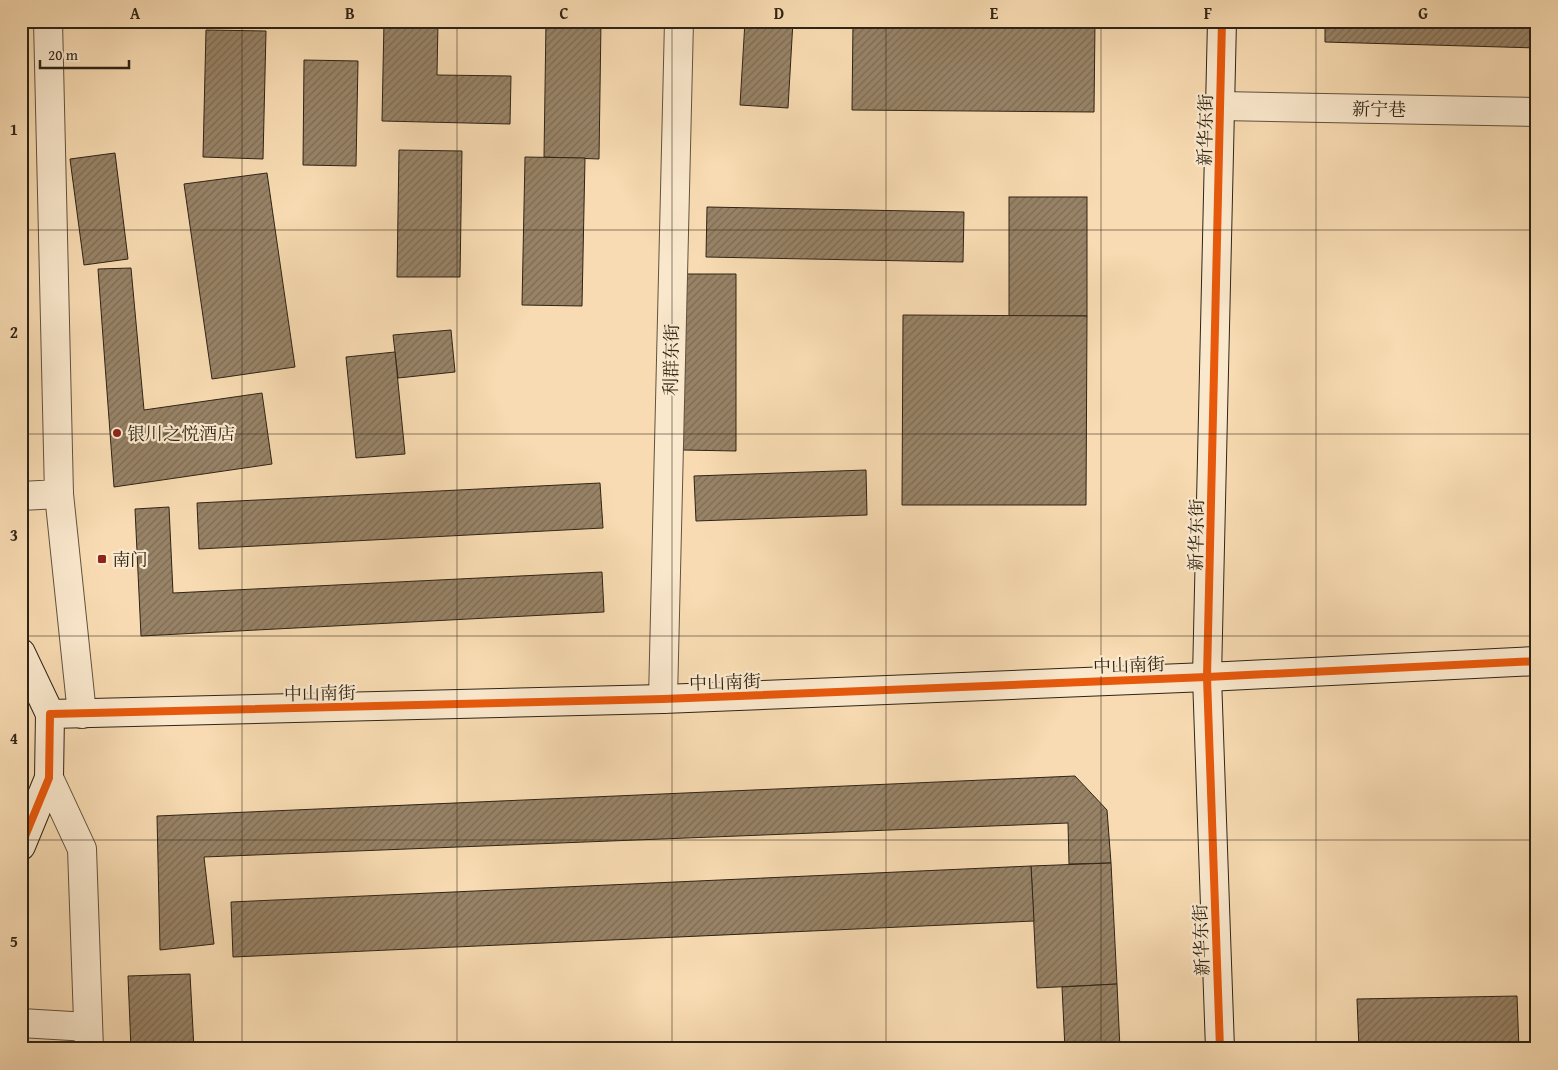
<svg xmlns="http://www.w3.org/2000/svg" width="1558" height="1070" viewBox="0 0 1558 1070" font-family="'Gentium Book Plus','Noto Serif SC',serif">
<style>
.building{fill:url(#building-hatch);stroke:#2f2416}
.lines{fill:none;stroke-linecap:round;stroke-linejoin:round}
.street-casing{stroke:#61523d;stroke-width:30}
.secondary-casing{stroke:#2f2416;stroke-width:30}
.street{stroke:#fae8cd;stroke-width:28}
.secondary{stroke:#fae8cd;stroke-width:28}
.cycleway-casing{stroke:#fae8cd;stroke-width:11}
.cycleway{stroke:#e8590c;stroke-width:8}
.grid{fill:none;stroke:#2f2416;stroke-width:1;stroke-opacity:0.55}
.poi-dot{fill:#8f2418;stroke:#fae8cd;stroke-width:2}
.labels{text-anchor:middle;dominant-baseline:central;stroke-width:4.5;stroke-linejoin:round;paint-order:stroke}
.street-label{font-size:18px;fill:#2f2416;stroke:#fae8cd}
.poi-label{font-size:18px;fill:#2f2416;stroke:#fae8cd;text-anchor:start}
.neatline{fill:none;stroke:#2f2416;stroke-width:2}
.grid-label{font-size:16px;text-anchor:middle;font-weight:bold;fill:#2f2416}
</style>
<defs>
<pattern id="building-hatch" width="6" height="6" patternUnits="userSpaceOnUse" patternTransform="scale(1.25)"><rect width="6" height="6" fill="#988367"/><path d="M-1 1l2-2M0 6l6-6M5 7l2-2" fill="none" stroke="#7c6b54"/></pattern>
</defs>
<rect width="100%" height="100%" fill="#f8dbb2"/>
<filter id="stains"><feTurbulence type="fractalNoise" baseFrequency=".004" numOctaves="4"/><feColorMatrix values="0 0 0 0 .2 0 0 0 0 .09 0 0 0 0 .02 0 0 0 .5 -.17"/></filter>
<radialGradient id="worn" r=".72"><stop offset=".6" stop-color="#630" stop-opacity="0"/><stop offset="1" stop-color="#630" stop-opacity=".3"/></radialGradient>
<g class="building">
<path d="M384 21H438L437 75 511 76 510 124 382 121Z"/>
<path d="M546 21H601L599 159 544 157Z"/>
<path d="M745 21H793L788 108 740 105Z"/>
<path d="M853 21H1095L1094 112 852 110Z"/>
<path d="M1325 21H1537V48L1325 42Z"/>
<path d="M206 30 266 31 263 159 203 157Z"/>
<path d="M304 60 358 61 356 166 303 165Z"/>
<path d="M399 150 462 151 460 277H397Z"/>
<path d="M115 153 128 259 84 265 70 159Z"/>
<path d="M525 157 585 158 582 306 522 305Z"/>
<path d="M267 173 295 367 212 379 184 184Z"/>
<rect x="1009" y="197" width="78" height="119"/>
<path d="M707 207 964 212 963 262 706 257Z"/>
<path d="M131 268 144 410 262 393 272 464 114 487 98 269Z"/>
<path d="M684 274H736V451L683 450Z"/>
<path d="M21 297 24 331 21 377Z"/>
<path d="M903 315 1087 316 1086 505H902Z"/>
<path d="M451 330 455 372 398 378 393 335Z"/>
<path d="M395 352 405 454 356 458 346 357Z"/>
<path d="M21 388H27L24 435H21Z"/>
<path d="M866 470 867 515 696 521 694 476Z"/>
<path d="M600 483 603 528 199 549 197 503Z"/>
<path d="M169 507 173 593 602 572 604 612 141 636 135 509Z"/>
<path d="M1075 776 1107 810 1111 863 1069 864 1068 823 204 857 214 944 160 950 157 816Z"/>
<path d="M1111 863 1117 984 1037 988 1031 866Z"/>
<path d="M1031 866 1034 921 233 957 231 902Z"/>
<path d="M190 974 194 1049H131L128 976Z"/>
<path d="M1117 984 1120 1049H1065L1062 987Z"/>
<path d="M1517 996 1519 1049H1359L1357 999Z"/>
</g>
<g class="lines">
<g class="street-casing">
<g id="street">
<path d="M1221 106 1537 112"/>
<path d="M59 494 82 714"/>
<path d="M21 496 59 494 48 21"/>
<path d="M663 699 679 21"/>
<path d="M49 778 82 849 89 1049"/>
<path d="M21 1023 88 1027"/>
</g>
</g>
<g class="secondary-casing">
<g id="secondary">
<path d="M21 653 50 714"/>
<path d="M21 846 49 778 50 714 663 699 1207 677 1537 661"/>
<path d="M1220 1049 1207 677 1222 21"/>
</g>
</g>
<use href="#street" class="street"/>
<use href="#secondary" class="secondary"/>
<g class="cycleway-casing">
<g id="cycleway">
<path d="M21 846 49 778 50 714 663 699 1207 677 1537 661"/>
<path d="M1220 1049 1207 677 1222 21"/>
</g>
</g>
<use href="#cycleway" class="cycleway"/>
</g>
<path class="grid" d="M242 21V1049M457 21V1049M672 21V1049M886 21V1049M1101 21V1049M1316 21V1049M21 230H1537M21 434H1537M21 636H1537M21 840H1537"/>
<g class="poi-dot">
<circle cx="117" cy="433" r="5"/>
<rect x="97" y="554" width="10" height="10" rx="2.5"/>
</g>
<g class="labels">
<g class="street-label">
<text transform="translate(1379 109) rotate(1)">新宁巷</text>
<text transform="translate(1205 130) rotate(-89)">新华东街</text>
<text transform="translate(671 360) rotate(-89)">利群东街</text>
<text transform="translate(1196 535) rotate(-89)">新华东街</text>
<text transform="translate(1129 665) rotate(-2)">中山南街</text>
<text transform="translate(725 682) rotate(-2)">中山南街</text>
<text transform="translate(320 693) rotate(-1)">中山南街</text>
<text transform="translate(1201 940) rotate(-92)">新华东街</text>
</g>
<g class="poi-label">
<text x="127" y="433">银川之悦酒店</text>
<text x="112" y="559">南门</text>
</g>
</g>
<rect width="1558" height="1070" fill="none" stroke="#f8dbb2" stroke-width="55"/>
<path d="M40 60v8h89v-8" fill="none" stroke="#2f2416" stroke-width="2.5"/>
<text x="48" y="60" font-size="15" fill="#2f2416" stroke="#fae8cd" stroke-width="4" paint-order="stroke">20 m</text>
<rect x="28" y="28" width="1502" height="1014" class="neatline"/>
<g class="grid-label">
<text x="135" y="19">A</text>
<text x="350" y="19">B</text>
<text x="564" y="19">C</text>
<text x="779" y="19">D</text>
<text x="994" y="19">E</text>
<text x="1208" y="19">F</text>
<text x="1423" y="19">G</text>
<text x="14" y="135">1</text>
<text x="14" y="338">2</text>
<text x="14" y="541">3</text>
<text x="14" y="744">4</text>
<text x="14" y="947">5</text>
</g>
<rect width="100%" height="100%" filter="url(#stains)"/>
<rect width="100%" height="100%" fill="url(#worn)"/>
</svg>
